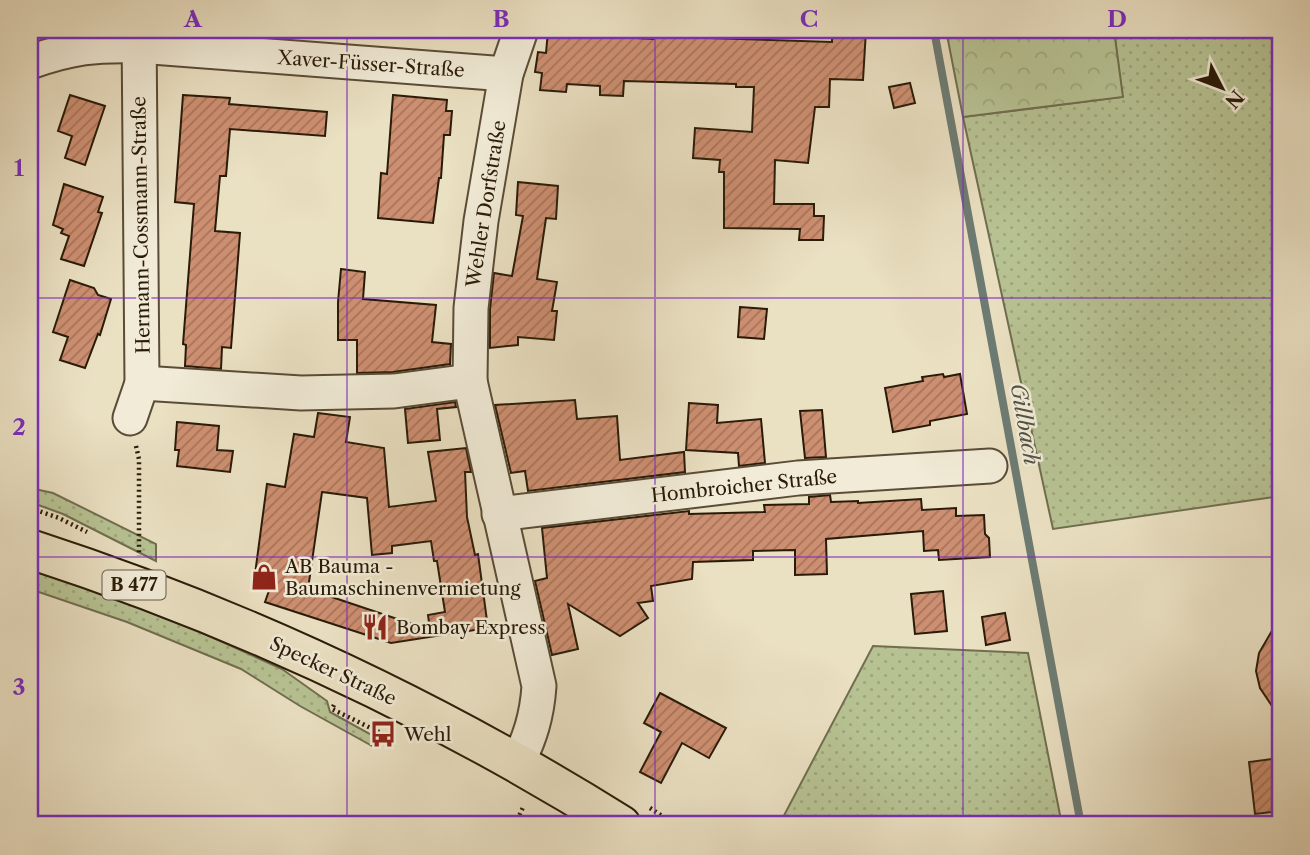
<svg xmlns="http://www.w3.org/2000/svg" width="1310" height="855" viewBox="0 0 1310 855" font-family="'Libre Caslon Text',serif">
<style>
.grass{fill:url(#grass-dots);stroke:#706e4e;stroke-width:2}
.forest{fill:url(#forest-crowns);stroke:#706e4e;stroke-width:2}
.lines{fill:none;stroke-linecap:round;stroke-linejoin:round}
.stream{stroke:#6d7b73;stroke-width:8}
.building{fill:url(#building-hatch);stroke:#2a1b08;stroke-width:2;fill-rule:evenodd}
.minor-casing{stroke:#5a4c36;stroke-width:37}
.major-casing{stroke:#2a1b08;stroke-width:42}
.path{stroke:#2a1b08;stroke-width:4.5;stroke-dasharray:2 3.5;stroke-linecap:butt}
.minor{stroke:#f1ebd7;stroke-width:33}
.major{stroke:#eae0c2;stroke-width:38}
.grid{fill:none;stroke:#7b2cbf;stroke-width:2;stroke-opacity:0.55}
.labels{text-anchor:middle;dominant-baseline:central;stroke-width:5;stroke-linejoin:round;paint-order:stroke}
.shield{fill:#f1ebd7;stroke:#665946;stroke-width:2}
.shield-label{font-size:18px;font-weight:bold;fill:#2a1b08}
.street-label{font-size:19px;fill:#2a1b08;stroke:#f1ebd7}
.poi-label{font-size:19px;fill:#2a1b08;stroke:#f1ebd7;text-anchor:start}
.water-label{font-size:21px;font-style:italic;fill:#515347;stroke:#f1ebd7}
.neatline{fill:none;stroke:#7b2cbf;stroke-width:2.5}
.grid-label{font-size:23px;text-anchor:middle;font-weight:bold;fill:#7b2cbf}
</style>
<defs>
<pattern id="grass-dots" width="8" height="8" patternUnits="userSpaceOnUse" patternTransform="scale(1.75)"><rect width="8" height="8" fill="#b7c293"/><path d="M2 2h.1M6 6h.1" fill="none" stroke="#9ea67d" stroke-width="1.8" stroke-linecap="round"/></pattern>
<pattern id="forest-crowns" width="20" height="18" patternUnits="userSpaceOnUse" patternTransform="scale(1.75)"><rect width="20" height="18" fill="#b7c293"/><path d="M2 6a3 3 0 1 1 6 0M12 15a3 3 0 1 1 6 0" fill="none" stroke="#9ea67d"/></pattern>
<pattern id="building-hatch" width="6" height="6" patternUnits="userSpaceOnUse" patternTransform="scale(1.75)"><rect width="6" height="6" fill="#cd8f71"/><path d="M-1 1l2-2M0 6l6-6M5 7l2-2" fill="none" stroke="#a7745b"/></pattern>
</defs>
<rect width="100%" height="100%" fill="#eae0c2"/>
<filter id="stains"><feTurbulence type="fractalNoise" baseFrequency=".00286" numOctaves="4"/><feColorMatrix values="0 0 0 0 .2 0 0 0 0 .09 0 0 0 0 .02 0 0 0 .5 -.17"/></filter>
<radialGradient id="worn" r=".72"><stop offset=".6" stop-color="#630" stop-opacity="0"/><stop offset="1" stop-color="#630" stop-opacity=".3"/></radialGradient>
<g class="grass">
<path d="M1114 30H1280V496L1053 529 963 117 1122 97Z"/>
<path d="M30 488 53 493 156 544V561L63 514 30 502Z"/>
<path d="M30 565 147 608 282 669 327 701 330 712 379 739 374 747 300 706 241 669 127 622 30 589Z"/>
<path d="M873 646 1028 653 1062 825H779Z"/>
</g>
<path class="forest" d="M946 30H1114L1123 97 963 117Z"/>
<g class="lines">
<path class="stream" d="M934 30 1081 825"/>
</g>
<g class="building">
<path d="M577 30H601V36L653 39V33L709 35V38L832 42V30H866L863 80 830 79 829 107H815L808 163 775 160 774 204H814V216H824L823 240H799L800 229 724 228V172H719L720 160 693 158 695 128 752 132 754 87H736V84L624 81 623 96 600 95V86L567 84 566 92 540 90 542 73 535 72 538 52 546 53 548 31 576 35Z"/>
<path d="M910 83 915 103 894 108 889 87Z"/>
<path d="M70 95 105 106 85 165 65 158 72 136 58 131Z"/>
<path d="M183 95 230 98 229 104 327 112 325 136 230 129 226 176H220L215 231 240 233 231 348 222 347 221 369 185 366 186 345 183 344 194 204 175 202Z"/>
<path d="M393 95 447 100 446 111H452L450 135H444L441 178H439L433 223 378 218 381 173 387 174Z"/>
<path d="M518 182 558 186 556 219 546 218 537 279 557 282 552 311H557L554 340 518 337V345L490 348V309L494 273 512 276 523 216 516 215Z"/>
<path d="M64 184 103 197 98 212 102 213 84 266 61 259 69 236 61 233 63 229 53 225Z"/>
<path d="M341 269 365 272 363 299 436 305 432 342 451 344 450 364 393 372 357 373V340H338V302Z"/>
<path d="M70 280 94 288 98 295 111 299 100 335 98 334 85 368 60 360 68 337 53 332Z"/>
<path d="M740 307 767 309 764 339 738 337Z"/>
<path d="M943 374 944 377 960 374 967 414 930 421V425L893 432 885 388 923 381 922 377Z"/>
<path d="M575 400 577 419 617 416 620 460 684 452 685 472 528 491 525 471 511 473 495 405Z"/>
<path d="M455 402 456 407 437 409 440 440 408 443 405 409Z"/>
<path d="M689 403 718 405 717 423 761 419 765 463 739 466 738 453 686 450Z"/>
<path d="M822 410 826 457 805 458 800 411Z"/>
<path d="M318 413 350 417 346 442 384 448 389 507 436 501 428 452 466 448 471 472H465L467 517 475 555 478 554 488 628 391 643 265 602 271 585 255 574 267 484 285 487 294 434 314 437ZM322 492 367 498 372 555 392 553V546L431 541 434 561H437L445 612 428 615 430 630 308 589Z"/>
<path d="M177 422 219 426 217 450 233 451 230 472 177 466 179 450H175Z"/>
<path d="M830 495 831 502 858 501V503L921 499 922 510 956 508V516L984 515 985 534 989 538 990 557 939 560 938 550 924 551 923 531 826 539 827 574 795 575V550L753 551V560L693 562 692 579 651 586 653 601 638 603 648 618 620 636 568 604 578 649 552 655 535 581 547 578 542 528 689 511V514L765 512 764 505 809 504V497Z"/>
<path d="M943 591 947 631 915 634 911 594Z"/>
<path d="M1005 613 1010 640 986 645 982 617Z"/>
<path d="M1280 617V718L1260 688 1256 671 1259 653Z"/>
<path d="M660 693 726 728 709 758 682 743 661 783 640 772 661 732 644 723Z"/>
<path d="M1280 758V811L1255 814 1249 762Z"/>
</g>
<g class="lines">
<g class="minor-casing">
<g id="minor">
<path d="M30 62C73 47 94 45 139 46L506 74"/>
<path d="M142 383 301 393 394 391 470 381"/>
<path d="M130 418 142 383 139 30"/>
<path d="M499 514 798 478 990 466"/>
<path d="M517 764C530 738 537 716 539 686L470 381 471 308 481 221 506 74 521 30"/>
</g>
</g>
<g class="major-casing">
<path id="major" d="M30 549C236 616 437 710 621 825"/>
</g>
<g class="path">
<path d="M136 446 139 459V556"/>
<path d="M30 508 59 518 87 532"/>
<path d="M334 705 332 709 383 734"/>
<path d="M650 808 676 825"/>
<path d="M515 825 524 805"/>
</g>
<use href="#minor" class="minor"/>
<use href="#major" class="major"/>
</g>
<path class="grid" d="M347 30V825M655 30V825M963 30V825M30 298H1280M30 557H1280"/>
<defs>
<g id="shop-bare" transform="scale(2.1)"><path d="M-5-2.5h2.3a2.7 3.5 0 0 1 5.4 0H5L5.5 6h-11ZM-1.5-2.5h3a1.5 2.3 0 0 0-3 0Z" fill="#8f2418" stroke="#f1ebd7" stroke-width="2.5" paint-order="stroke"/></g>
<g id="restaurant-bare" transform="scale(2.1)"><path d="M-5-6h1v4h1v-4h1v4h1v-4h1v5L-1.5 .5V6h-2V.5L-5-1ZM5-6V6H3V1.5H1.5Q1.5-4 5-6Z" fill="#8f2418" stroke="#f1ebd7" stroke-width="2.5" paint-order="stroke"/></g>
<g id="bus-bare" transform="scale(2.1)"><path d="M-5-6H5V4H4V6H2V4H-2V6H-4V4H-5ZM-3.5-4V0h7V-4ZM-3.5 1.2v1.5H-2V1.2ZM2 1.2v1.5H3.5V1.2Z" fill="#8f2418" stroke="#f1ebd7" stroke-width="2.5" paint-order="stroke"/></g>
</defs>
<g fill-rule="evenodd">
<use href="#shop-bare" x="264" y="577"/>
<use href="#restaurant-bare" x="375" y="627"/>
<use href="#bus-bare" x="383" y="734"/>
</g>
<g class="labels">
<rect class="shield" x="102.5" y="570.5" width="63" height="29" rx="5"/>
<g class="shield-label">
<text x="134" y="585">B 477</text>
</g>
<g class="street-label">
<text transform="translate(371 64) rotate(4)">Xaver-Füsser-Straße</text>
<text transform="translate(486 204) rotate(-81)">Wehler Dorfstraße</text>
<text transform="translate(141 225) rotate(-91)">Hermann-Cossmann-Straße</text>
<text transform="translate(744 486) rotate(-6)">Hombroicher Straße</text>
<text transform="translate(333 671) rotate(25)">Specker Straße</text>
</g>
<g class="poi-label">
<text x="285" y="566">AB Bauma -<tspan x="285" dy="22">Baumaschinenvermietung</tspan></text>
<text x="396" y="627">Bombay Express</text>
<text x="404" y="734">Wehl</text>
</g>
<g class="water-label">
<text transform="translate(1025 424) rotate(80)">Gillbach</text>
</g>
</g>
<rect width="1310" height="855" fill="none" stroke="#eae0c2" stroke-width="77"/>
<g transform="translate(1222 88) rotate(132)" stroke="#f1ebd7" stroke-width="5" paint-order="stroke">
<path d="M0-5L12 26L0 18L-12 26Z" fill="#2a1b08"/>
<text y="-10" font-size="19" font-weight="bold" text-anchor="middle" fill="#2a1b08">N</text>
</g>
<rect x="38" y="38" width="1234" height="778" class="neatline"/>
<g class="grid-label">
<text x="193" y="27">A</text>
<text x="501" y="27">B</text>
<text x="809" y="27">C</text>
<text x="1117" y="27">D</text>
<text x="19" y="176">1</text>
<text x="19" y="435">2</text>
<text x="19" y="695">3</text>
</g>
<rect width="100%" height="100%" filter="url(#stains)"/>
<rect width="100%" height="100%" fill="url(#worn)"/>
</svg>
